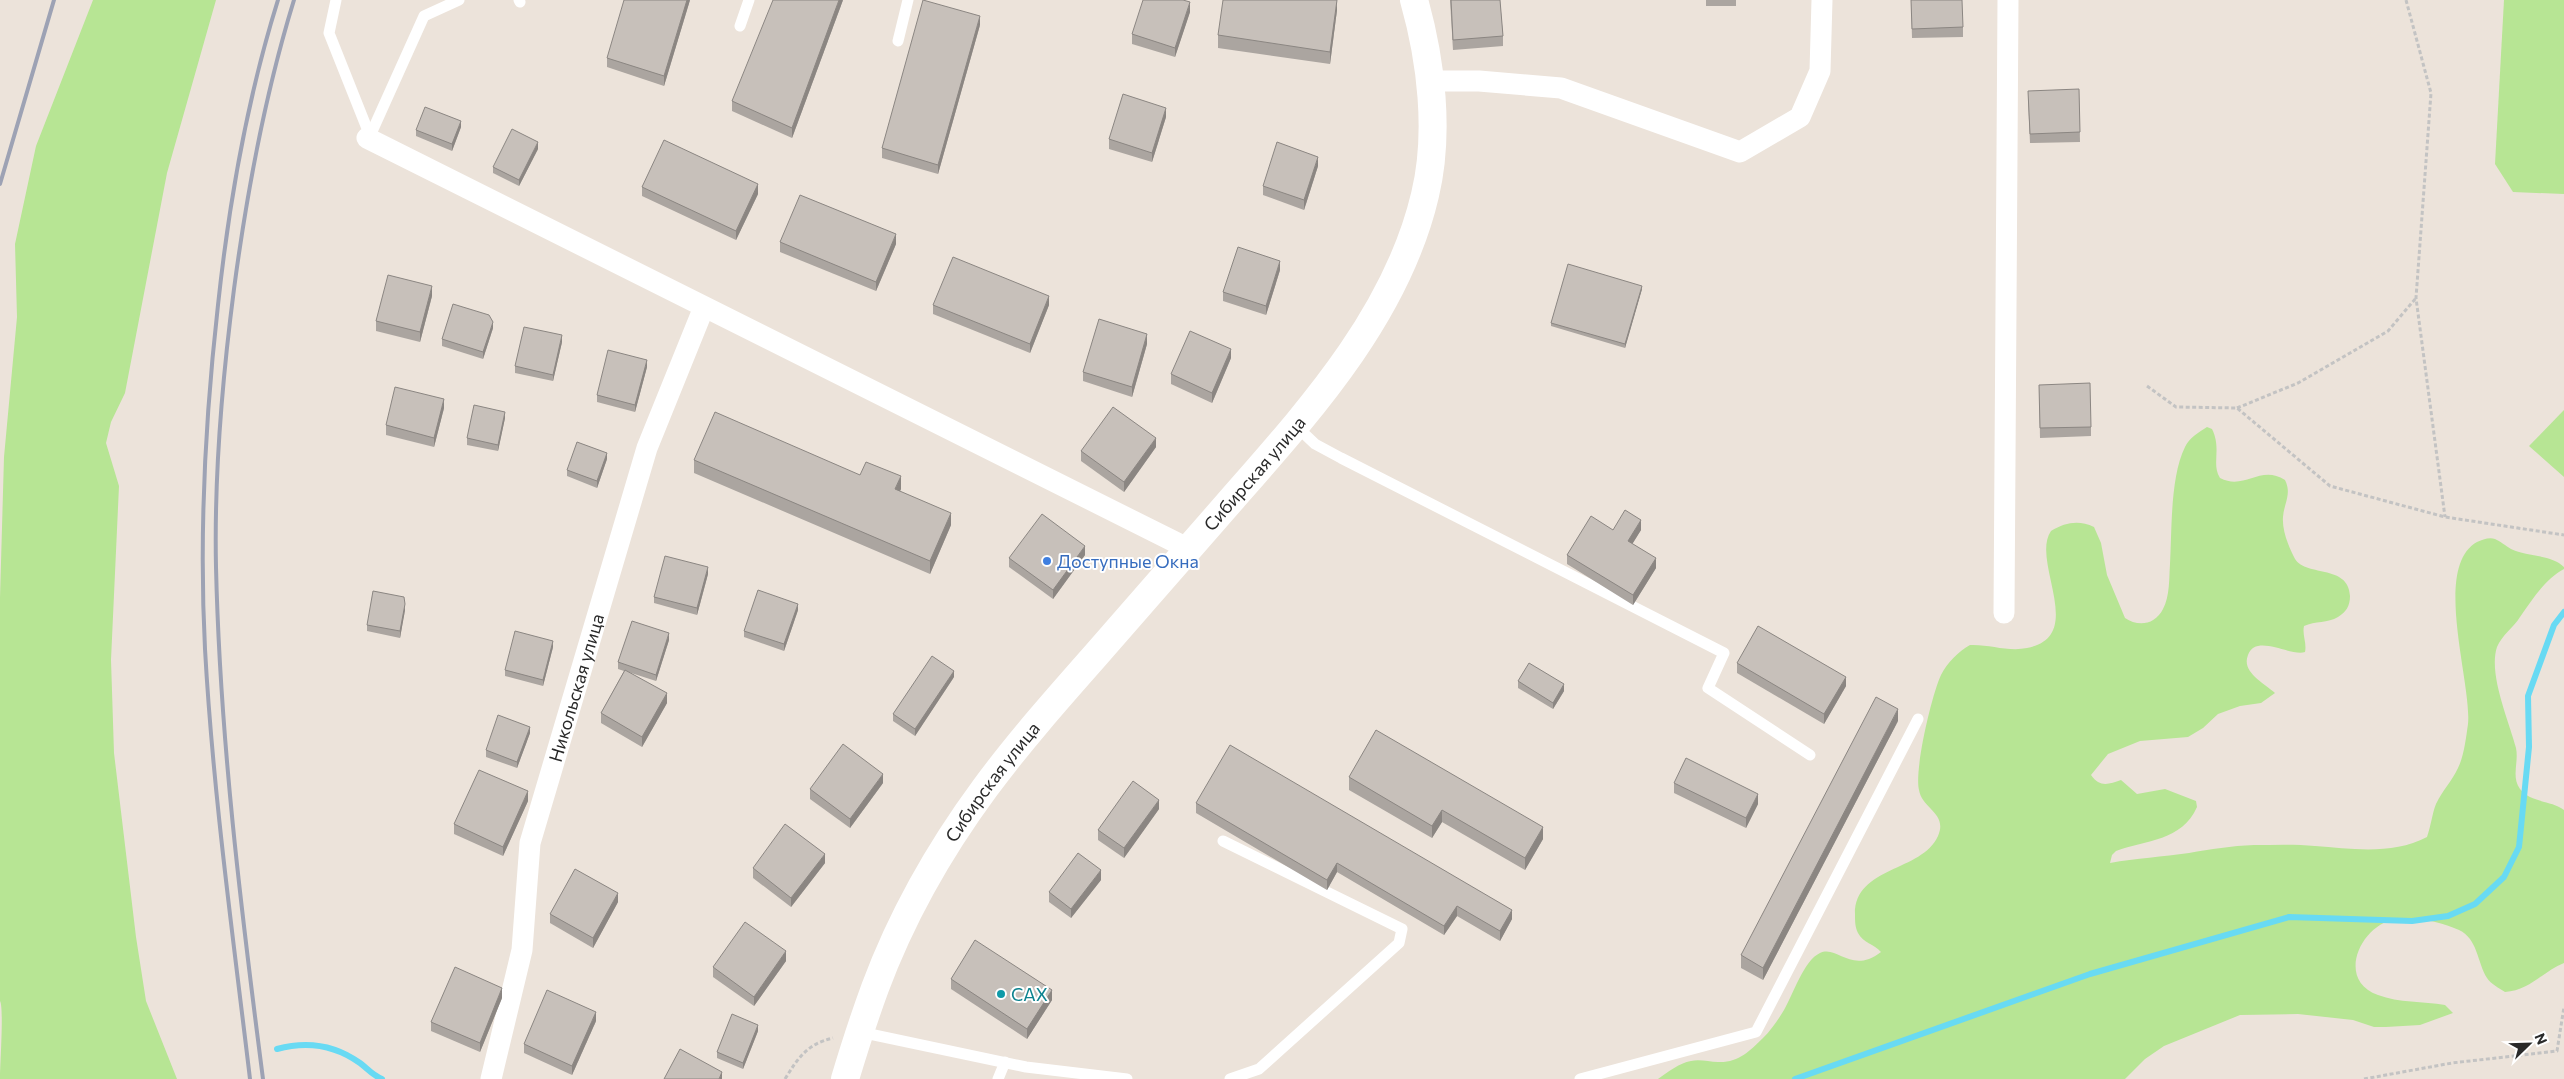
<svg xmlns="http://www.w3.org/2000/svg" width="2564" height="1079" viewBox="0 0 2564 1079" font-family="Commissioner,sans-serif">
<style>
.green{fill:#b7e594}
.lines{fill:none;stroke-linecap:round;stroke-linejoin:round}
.stream{stroke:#68daf3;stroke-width:6}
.path{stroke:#c3c3c3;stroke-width:3;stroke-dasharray:4 2.5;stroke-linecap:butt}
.service{stroke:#fff;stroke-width:11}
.minor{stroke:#fff;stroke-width:21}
.tertiary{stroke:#fff;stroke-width:28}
.rail{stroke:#9da2b4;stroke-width:4}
.wall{fill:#aba5a0}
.shaded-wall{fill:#8b8682}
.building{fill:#c7c0ba;stroke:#8b8682}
.shop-dot{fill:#3f7fe0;stroke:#fff;stroke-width:2}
.culture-dot{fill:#0f9aa8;stroke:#fff;stroke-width:2}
.labels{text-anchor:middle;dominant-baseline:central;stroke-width:4;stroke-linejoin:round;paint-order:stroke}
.street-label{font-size:18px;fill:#292929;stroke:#fff}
.shop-label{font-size:18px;fill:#366cbe;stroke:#fff;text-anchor:start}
.culture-label{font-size:18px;fill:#0d838f;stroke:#fff;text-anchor:start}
</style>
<rect width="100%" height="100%" fill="#ece3da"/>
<g class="green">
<path d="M93 0H216L167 173 125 393 111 422 106 443 119 486 111 660 114 753 136 937 146 1001 177 1079H0C0 1065 4 1007 0 1001V598L4 457 17 317 15 244 36 146Z"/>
<path d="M2504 0H2564V194L2513 192 2495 164Z"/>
<path d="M2564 410V477L2529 446Z"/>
<path d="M2207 427 2212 429C2222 449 2211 464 2220 478 2245 491 2260 464 2285 480 2292 494 2284 503 2283 517 2282 530 2288 545 2294 557 2303 578 2349 563 2350 596 2350 606 2346 612 2338 617 2328 623 2315 621 2304 626 2302 635 2307 643 2305 652 2291 657 2256 633 2248 655 2241 672 2264 683 2275 693L2261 703 2240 706 2218 714 2203 728 2188 737 2140 741 2108 754 2091 775C2100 788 2109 784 2121 780L2137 794 2165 789 2196 801 2197 807C2182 841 2146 840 2116 851L2112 855 2110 863C2136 858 2163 857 2189 853 2211 849 2231 846 2254 845 2274 845 2295 844 2315 846 2353 849 2393 855 2427 837 2431 826 2432 814 2436 804 2442 791 2452 781 2458 768 2464 756 2466 738 2468 724 2472 683 2432 567 2477 542 2482 540 2489 537 2495 539 2500 541 2506 546 2511 549 2527 557 2551 554 2564 567V569C2544 580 2533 599 2520 617 2514 627 2502 635 2497 647 2488 674 2509 721 2516 748 2519 762 2511 777 2520 789 2531 803 2551 800 2564 810V963C2542 972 2529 991 2505 992 2499 988 2491 984 2487 978 2477 962 2478 939 2459 930 2442 922 2415 916 2396 919 2361 924 2335 980 2378 995 2399 1003 2423 1001 2445 1005L2453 1013 2420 1025 2386 1027H2374L2353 1020 2298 1014 2240 1015 2164 1046 2145 1059 2125 1079H1658C1668 1072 1679 1063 1691 1061 1700 1059 1709 1062 1718 1062 1738 1063 1750 1051 1763 1038 1771 1030 1778 1020 1784 1010 1793 995 1804 960 1820 953 1838 945 1851 975 1881 952 1874 944 1863 943 1858 933 1855 927 1855 921 1855 914 1855 866 1922 872 1938 836 1948 813 1922 809 1919 790 1914 770 1932 694 1941 675 1947 663 1959 651 1970 645 1989 644 2008 652 2027 648 2088 636 2030 561 2051 531 2066 522 2079 520 2094 527L2101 543 2107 575 2125 618C2138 627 2155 625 2163 609 2170 596 2169 578 2170 564 2172 531 2170 477 2185 447 2189 438 2199 432 2207 427Z"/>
</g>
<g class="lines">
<g class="stream">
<path d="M277 1049C306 1041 335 1045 360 1063 368 1069 372 1075 382 1079"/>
<path d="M1795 1079 2090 974 2289 917 2412 921 2448 916 2475 904 2504 877 2519 847 2529 747 2528 696 2554 625 2564 612"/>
</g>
<g class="path">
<path d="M2406 0 2431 93 2416 298 2445 517"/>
<path d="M2147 386 2176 407 2237 408 2330 486 2445 517 2564 535"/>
<path d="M2237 408 2298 383 2388 331 2416 298"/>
<path d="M785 1079C798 1058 807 1044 833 1038"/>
<path d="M2364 1079 2452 1063 2557 1051 2564 1007"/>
</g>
<g class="service">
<path d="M336 0 329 33 370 136 367 138"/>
<path d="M519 0 520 2"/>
<path d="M740 26 749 0"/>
<path d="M898 41 908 0"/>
<path d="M370 136 424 16 459 0"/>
<path d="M1296 426 1315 444 1341 458 1724 653 1708 688 1810 755"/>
<path d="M1223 841 1402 929 1399 943 1259 1069 1230 1079"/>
<path d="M860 1032 1026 1067 1127 1079"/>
<path d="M998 1079 1005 1062"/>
<path d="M1580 1079 1756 1032 1918 719"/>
</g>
<g class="minor">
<path d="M1430 81H1479L1561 88 1740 152 1800 117 1820 71 1822 0"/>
<path d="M367 138 1189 549"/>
<path d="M2004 613 2008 0"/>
<path id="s1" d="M491 1079 522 950 530 843 647 448 704 307"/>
</g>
<path class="tertiary" id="s2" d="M845 1079C854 1049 864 1018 875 988 901 918 940 849 985 788 1019 742 1057 699 1095 656 1141 604 1187 551 1233 498 1311 409 1397 314 1425 195 1440 133 1431 60 1414 0"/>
<g class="rail">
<path d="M0 184 54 0"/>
<path d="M250 1079C233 936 213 793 205 649 199 534 205 420 218 305 229 202 247 99 278 0"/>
<path d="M263 1079C241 909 220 739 216 567 214 474 222 381 234 289 247 191 265 94 294 0"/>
</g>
</g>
<g class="wall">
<path d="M690 0 664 86 607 67V58Z"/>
<path d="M843 0 792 138 732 111V101Z"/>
<path d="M1450 0H1500L1503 36V46L1453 50Z"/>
<rect x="1706" y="0" width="30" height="6"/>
<path d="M1911 0 1963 27V37L1912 38Z"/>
<path d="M1337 10 1330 64 1218 48V35Z"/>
<path d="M1190 12 1175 57 1132 44V34Z"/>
<path d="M980 25 938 174 882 158V148Z"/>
<path d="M2079 89 2080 142 2030 143 2028 100Z"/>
<path d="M1166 117 1152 162 1109 149V139Z"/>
<path d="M461 127 452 151 416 136V130Z"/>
<path d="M538 149 519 186 493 173V167Z"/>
<path d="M1318 166 1304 210 1263 195V186Z"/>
<path d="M642 187 758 194 736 240 642 196Z"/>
<path d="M780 242 896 244 876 291 780 252Z"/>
<path d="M1280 270 1266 315 1223 301V292Z"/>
<path d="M1642 289 1625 348 1551 326V323Z"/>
<path d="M432 296 420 342 376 331V321Z"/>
<path d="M933 305H1049L1030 353 933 314Z"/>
<path d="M493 328 483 359 442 346V339Z"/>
<path d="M562 342 553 381 515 373V366Z"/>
<path d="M1147 344 1132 397 1083 381V372Z"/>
<path d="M1231 358 1212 403 1171 384V374Z"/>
<path d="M647 367 635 412 597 402V395Z"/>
<path d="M2039 385 2091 427V436L2040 438Z"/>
<path d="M444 408 434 447 386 435V425Z"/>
<path d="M505 418 498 451 467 445V438Z"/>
<path d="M1156 447 1124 492 1081 461V451Z"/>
<path d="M607 459 597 488 567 476V470Z"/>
<path d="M694 460 860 475 901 489 900 491 951 525 930 574 694 473Z"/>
<path d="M1613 530H1641L1632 544 1656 568 1633 605 1567 564V555Z"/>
<path d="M1085 555 1053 599 1009 567V558Z"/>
<path d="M708 574 697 615 654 603V597Z"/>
<path d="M405 610 400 638 367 631V625Z"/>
<path d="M798 610 784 651 744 637V631Z"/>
<path d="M669 640 656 681 628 672 667 703 642 747 601 723V713L624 671 618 669V662Z"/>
<path d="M553 647 543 686 505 676V670Z"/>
<path d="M1737 663 1846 686 1824 724 1737 673Z"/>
<path d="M954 677 915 736 893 721V714Z"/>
<path d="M1518 681 1564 691 1553 709 1518 688Z"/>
<path d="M1898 721 1763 980 1741 968V955Z"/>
<path d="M530 733 517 768 486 757V750Z"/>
<path d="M1349 777 1543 839 1525 870 1442 822 1432 838 1349 790Z"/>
<path d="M883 783 850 828 810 799V789Z"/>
<path d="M1674 783 1758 804 1746 828 1674 793Z"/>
<path d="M528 801 503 856 454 834V824Z"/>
<path d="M1196 803 1512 919 1500 941 1457 916 1444 935 1337 872 1327 890 1196 813Z"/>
<path d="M1159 809 1124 858 1098 840V830Z"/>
<path d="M825 863 791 907 753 878V868Z"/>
<path d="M1101 880 1071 918 1049 902V892Z"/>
<path d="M618 902 593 948 550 923V914Z"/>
<path d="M786 961 754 1006 713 977V967Z"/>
<path d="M951 979 1052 1000 1027 1039 951 989Z"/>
<path d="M502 998 480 1052 431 1031V1022Z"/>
<path d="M596 1021 572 1075 524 1053V1044Z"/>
<path d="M758 1031 743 1069 717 1058V1052Z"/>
</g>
<g class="shaded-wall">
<path d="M687 0H690L664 86V76Z"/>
<path d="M839 0H843L792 138V128Z"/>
<path d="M1337 0V10L1330 64V52Z"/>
<path d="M1190 2V12L1175 57V48Z"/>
<path d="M980 16V25L938 174V165Z"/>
<path d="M1166 108V117L1152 162V153Z"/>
<path d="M461 121V127L452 151V144Z"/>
<path d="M538 142V149L519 186V180Z"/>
<path d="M1318 157V166L1304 210V200Z"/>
<path d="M758 184V194L736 240V231Z"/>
<path d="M896 234V244L876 291V282Z"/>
<path d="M1280 261V270L1266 315V306Z"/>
<path d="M432 286V296L420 342V332Z"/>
<path d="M1642 286V289L1625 348V344Z"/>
<path d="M1049 296V305L1030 353V344Z"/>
<path d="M493 322V328L483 359V352Z"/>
<path d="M1147 334V344L1132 397V387Z"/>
<path d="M562 335V342L553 381V375Z"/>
<path d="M1231 349V358L1212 403V393Z"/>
<path d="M647 360V367L635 412V405Z"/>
<path d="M444 399V408L434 447V438Z"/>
<path d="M505 412V418L498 451V445Z"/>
<path d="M1156 438V447L1124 492V482Z"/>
<path d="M607 453V459L597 488V481Z"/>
<path d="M901 476V489L895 501V489Z"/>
<path d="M951 513V525L930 574V561Z"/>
<path d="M1641 520V530L1628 551V541Z"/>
<path d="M1085 546V555L1053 599V590Z"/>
<path d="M1656 558V568L1633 605V595Z"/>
<path d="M708 567V574L697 615V608Z"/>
<path d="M405 604V610L400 638V631Z"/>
<path d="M798 604V610L784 651V644Z"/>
<path d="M669 633V640L656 681V675Z"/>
<path d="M553 641V647L543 686V680Z"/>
<path d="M954 671V677L915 736V729Z"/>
<path d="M1846 677V686L1824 724V714Z"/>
<path d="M1564 684V691L1553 709V703Z"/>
<path d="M667 693V703L642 747V737Z"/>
<path d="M1898 709V721L1763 980V968Z"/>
<path d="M530 727V733L517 768V762Z"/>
<path d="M883 774V783L850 828V819Z"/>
<path d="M528 791V801L503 856V847Z"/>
<path d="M1758 794V804L1746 828V818Z"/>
<path d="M1159 800V809L1124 858V848Z"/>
<path d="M1442 810V822L1432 838V826Z"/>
<path d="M1543 827V839L1525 870V858Z"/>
<path d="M825 854V863L791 907V898Z"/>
<path d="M1337 863V872L1327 890V880Z"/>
<path d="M1101 870V880L1071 918V909Z"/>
<path d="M618 893V902L593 948V938Z"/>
<path d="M1457 906V916L1444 935V926Z"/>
<path d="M1512 910V919L1500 941V931Z"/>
<path d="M786 951V961L754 1006V997Z"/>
<path d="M502 988V998L480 1052V1043Z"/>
<path d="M1052 990V1000L1027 1039V1029Z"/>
<path d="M596 1012V1021L572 1075V1066Z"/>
<path d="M758 1025V1031L743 1069V1063Z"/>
<path d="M722 1072V1079H719Z"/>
</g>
<g class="building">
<path d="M624 0H687L664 76 607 58Z"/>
<path d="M773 0H839L792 128 732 101Z"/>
<path d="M923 0 980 16 938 165 882 148Z"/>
<path d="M1143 0H1183L1190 2 1175 48 1132 34Z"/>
<path d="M1223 0H1337L1330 52 1218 35Z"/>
<path d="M1451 0H1500L1503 36 1453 40Z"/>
<path d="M1911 0H1962L1963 27 1912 29Z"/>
<path d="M2079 89 2080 132 2030 134 2028 91Z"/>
<path d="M1123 94 1166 108 1152 153 1109 139Z"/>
<path d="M425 107 461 121 452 144 416 130Z"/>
<path d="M512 129 538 142 519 180 493 167Z"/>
<path d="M664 140 758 184 736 231 642 187Z"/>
<path d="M1277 142 1318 157 1304 200 1263 186Z"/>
<path d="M800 195 896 234 876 282 780 242Z"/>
<path d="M1238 247 1280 261 1266 306 1223 292Z"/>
<path d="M953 257 1049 296 1030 344 933 305Z"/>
<path d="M1568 264 1642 286 1625 344 1551 323Z"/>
<path d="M388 275 432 286 420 332 376 321Z"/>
<path d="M453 304 489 315 493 322 483 352 442 339Z"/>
<path d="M1099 319 1147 334 1132 387 1083 372Z"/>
<path d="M524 327 562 335 553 375 515 366Z"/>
<path d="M1190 331 1231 349 1212 393 1171 374Z"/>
<path d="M608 350 647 360 635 405 597 395Z"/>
<path d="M2090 383 2091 427 2040 428 2039 385Z"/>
<path d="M395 387 444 399 434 438 386 425Z"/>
<path d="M474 405 505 412 498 445 467 438Z"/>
<path d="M1113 407 1156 438 1124 482 1081 451Z"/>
<path d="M715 412 860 475 866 462 901 476 895 489 951 513 930 561 694 460Z"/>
<path d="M577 442 607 453 597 481 567 470Z"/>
<path d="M1625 510 1641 520 1628 541 1656 558 1633 595 1567 555 1591 516 1613 530Z"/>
<path d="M1042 514 1085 546 1053 590 1009 558Z"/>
<path d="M665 556 708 567 697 608 654 597Z"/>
<path d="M758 590 798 604 784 644 744 631Z"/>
<path d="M373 591 404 597 405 604 400 631 367 625Z"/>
<path d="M632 621 669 633 656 675 618 662Z"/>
<path d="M1758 626 1846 677 1824 714 1737 663Z"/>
<path d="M515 631 553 641 543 680 505 670Z"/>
<path d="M932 656 954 671 915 729 893 714Z"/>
<path d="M1529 663 1564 684 1553 703 1518 681Z"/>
<path d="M625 670 667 693 642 737 601 713Z"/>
<path d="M1876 697 1898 709 1763 968 1741 955Z"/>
<path d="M498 715 530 727 517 762 486 750Z"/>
<path d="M1376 730 1543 827 1525 858 1442 810 1432 826 1349 777Z"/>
<path d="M843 744 883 774 850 819 810 789Z"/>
<path d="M1230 745 1512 910 1500 931 1457 906 1444 926 1337 863 1327 880 1196 803Z"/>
<path d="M1686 758 1758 794 1746 818 1674 783Z"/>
<path d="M479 770 528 791 503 847 454 824Z"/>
<path d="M1133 781 1159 800 1124 848 1098 830Z"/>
<path d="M785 824 825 854 791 898 753 868Z"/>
<path d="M1078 853 1101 870 1071 909 1049 892Z"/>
<path d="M575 869 618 893 593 938 550 914Z"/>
<path d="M745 922 786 951 754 997 713 967Z"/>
<path d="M975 940 1052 990 1027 1029 951 979Z"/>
<path d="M455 967 502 988 480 1043 431 1022Z"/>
<path d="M547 990 596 1012 572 1066 524 1044Z"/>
<path d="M732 1014 758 1025 743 1063 717 1052Z"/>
<path d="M680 1049 722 1072 719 1079H664Z"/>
</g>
<circle class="shop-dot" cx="1047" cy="561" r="5"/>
<circle class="culture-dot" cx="1001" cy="994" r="5"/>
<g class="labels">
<g class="street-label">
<text stroke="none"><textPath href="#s2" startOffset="739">Сибирская улица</textPath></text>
<text stroke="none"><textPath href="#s1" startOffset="402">Никольская улица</textPath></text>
<text stroke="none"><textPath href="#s2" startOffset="334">Сибирская улица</textPath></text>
</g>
<g class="shop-label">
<text x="1057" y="561">Доступные Окна</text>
</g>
<g class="culture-label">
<text x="1011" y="994">САХ</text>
</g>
</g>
<g transform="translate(2529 1044) rotate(67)" stroke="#ffffff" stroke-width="4" paint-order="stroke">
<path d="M0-4L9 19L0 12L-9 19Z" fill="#292929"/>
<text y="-8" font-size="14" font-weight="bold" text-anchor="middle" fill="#292929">N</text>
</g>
</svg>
